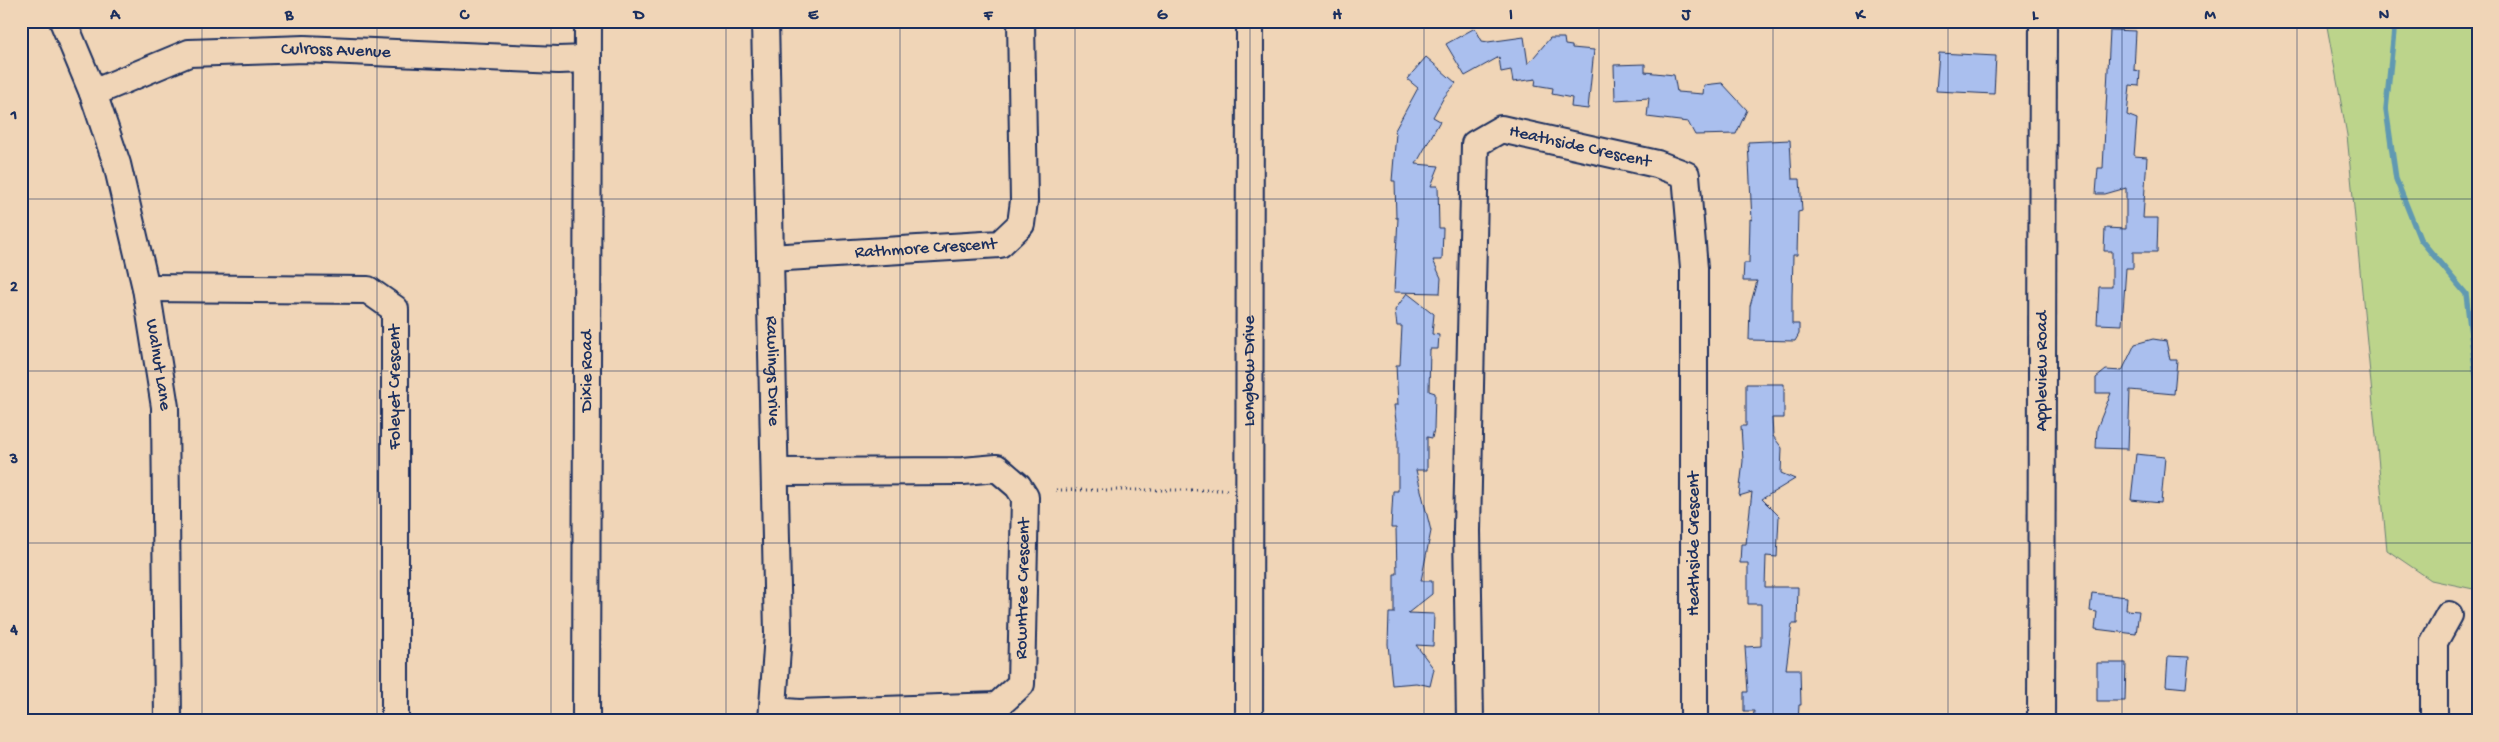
<svg xmlns="http://www.w3.org/2000/svg" width="2499" height="742" viewBox="0 0 2499 742" font-family="'Gochi Hand',sans-serif">
<style>
.green{fill:#bcd48b;stroke:#6c8274}
.lines{fill:none;stroke-linecap:round;stroke-linejoin:round}
.stream{stroke:#6099b2;stroke-width:5.5}
.building{fill:#aabfee;stroke:#1b2f5e}
.minor-casing{stroke:#1b2f5e;stroke-width:30}
.path{stroke:#1b2f5e;stroke-width:3;stroke-dasharray:1 4;stroke-linecap:butt}
.minor{stroke:#f0d5b7;stroke-width:26}
.grid{fill:none;stroke:#1b2f5e;stroke-width:1;stroke-opacity:0.55}
.labels{text-anchor:middle;dominant-baseline:central;stroke-width:4;stroke-linejoin:round;paint-order:stroke}
.street-label{font-size:18px;fill:#1b2f5e;stroke:#f0d5b7}
.neatline{fill:none;stroke:#1b2f5e;stroke-width:2}
.grid-label{font-size:16px;text-anchor:middle;font-weight:bold;fill:#1b2f5e}
</style>
<rect width="100%" height="100%" fill="#f0d5b7"/>
<filter id="ink" filterUnits="userSpaceOnUse"><feTurbulence type="fractalNoise" baseFrequency=".02" numOctaves="2"/><feDisplacementMap in="SourceGraphic" scale="10" xChannelSelector="R" yChannelSelector="G"/><feConvolveMatrix kernelMatrix="1 2 1 2 8 2 1 2 1" color-interpolation-filters="sRGB"/></filter>
<g filter="url(#ink)">
<path class="green" d="M2326 21H2478V590L2431 580 2387 550 2347 135Z"/>
<g class="lines">
<path class="stream" d="M2395 21 2386 109 2396 179 2420 239 2466 294 2478 391"/>
</g>
<g class="building">
<path d="M1475 28 1482 41 1488 42 1524 37 1528 64 1550 38H1564L1565 45 1572 46V48L1594 50 1588 109 1571 107 1572 98 1552 94 1553 88 1535 85 1536 79 1513 82 1511 70 1501 72 1499 57 1465 76 1446 44Z"/>
<path d="M2110 30 2136 31 2134 70 2140 71 2139 86 2130 85 2127 115 2137 119 2134 156 2147 157 2143 218H2158L2157 252H2133V268H2126L2122 325 2097 324 2099 287H2112V251H2104L2105 228 2126 229V188L2105 194H2096L2098 168H2103Z"/>
<path d="M1939 53 1996 56 1994 94 1936 91Z"/>
<path d="M1426 57 1456 83 1444 97 1433 117 1440 121 1416 164 1439 166 1431 186H1438L1439 228H1443L1442 260H1433L1441 278 1440 293 1394 292 1398 218H1396L1395 181H1392L1396 133 1394 132 1418 88 1407 79Z"/>
<path d="M1645 64V72L1674 75 1677 92 1703 94 1704 85 1722 83 1747 110 1736 134 1695 135 1688 122 1647 117 1649 98 1615 100 1614 65Z"/>
<path d="M1790 140 1792 179H1800L1802 211 1798 212 1797 255H1793L1792 296V324H1799V334L1795 341 1749 340 1750 306 1757 281H1743L1744 263H1749L1750 219 1752 220 1748 142Z"/>
<path d="M1407 293 1434 314 1432 334 1439 335 1438 349H1430L1429 391 1435 393 1434 429 1432 438 1427 437V470H1416L1431 531 1421 581H1432V594L1408 613 1434 614 1433 646 1416 645 1434 669 1430 686 1416 683 1392 685 1388 644 1389 613H1394V574H1397L1396 528H1391L1393 491H1398V437L1394 405H1398L1396 365H1400L1402 326H1397L1395 310Z"/>
<path d="M2153 339 2166 341 2170 360H2177L2174 394 2130 390 2128 449 2096 448 2097 428 2111 393H2096V378L2106 370 2122 371 2135 344Z"/>
<path d="M1746 384H1784V418H1772L1773 436 1782 448 1781 473 1795 479 1762 499 1779 516 1777 557 1766 556 1765 587H1798L1797 624H1792L1786 669H1800L1801 705H1799L1798 721H1753L1754 711H1744V692H1748L1745 647 1761 646V604H1748V563H1740L1741 544H1746L1752 492 1739 496 1743 461 1741 426H1746Z"/>
<path d="M2136 454 2165 457 2161 503 2131 500Z"/>
<path d="M2092 593 2127 597 2126 610 2139 611 2136 634 2095 629 2097 612 2090 611Z"/>
<path d="M2168 656 2189 657 2186 688 2166 686Z"/>
<path d="M2097 663H2126L2125 701H2097Z"/>
</g>
<g class="lines">
<g class="minor-casing">
<g id="minor">
<path id="s1" d="M63 21 93 93 117 164 146 288 165 407 168 721"/>
<path id="s2" d="M765 21 778 634 772 721"/>
<path id="s3" d="M93 93 189 53 304 49 558 60 588 59"/>
<path id="s4" d="M770 258 1000 244 1021 224 1024 201 1021 21"/>
<path d="M146 288 368 290 395 309V721"/>
<path id="s5" d="M773 711 799 713 997 706 1021 684 1025 497 1018 486 997 468 963 471 776 472"/>
<path id="s6" d="M586 721 588 21"/>
<path id="s7" d="M1249 721 1250 21"/>
<path id="s8" d="M1470 721 1467 531 1475 144 1501 129 1657 164 1686 175 1694 268V721"/>
<path id="s9" d="M2041 721 2043 21"/>
<path d="M2434 721V642L2449 615"/>
</g>
</g>
<path class="path" d="M1056 490H1228"/>
<use href="#minor" class="minor"/>
</g>
</g>
<path class="grid" d="M202 21V721M377 21V721M551 21V721M726 21V721M900 21V721M1075 21V721M1250 21V721M1424 21V721M1599 21V721M1773 21V721M1948 21V721M2122 21V721M2297 21V721M21 199H2478M21 371H2478M21 543H2478"/>
<g class="labels">
<g class="street-label">
<text stroke="none"><textPath href="#s3" startOffset="251">Culross Avenue</textPath></text>
<text stroke="none"><textPath href="#s8" startOffset="688">Heathside Crescent</textPath></text>
<text stroke="none"><textPath href="#s4" startOffset="156">Rathmore Crescent</textPath></text>
<text stroke="none"><textPath href="#s1" startOffset="358">Walnut Lane</textPath></text>
<text stroke="none"><textPath href="#s6" startOffset="350">Dixie Road</textPath></text>
<text stroke="none"><textPath href="#s2" startOffset="350">Rawlings Drive</textPath></text>
<text stroke="none"><textPath href="#s7" startOffset="350">Longbow Drive</textPath></text>
<text stroke="none"><textPath href="#s9" startOffset="350">Appleview Road</textPath></text>
<text transform="translate(395 387) rotate(-90)">Foleyet Crescent</text>
<text transform="translate(1694 544) rotate(-90)">Heathside Crescent</text>
<text stroke="none"><textPath href="#s5" startOffset="352">Rowntree Crescent</textPath></text>
</g>
</g>
<rect width="2499" height="742" fill="none" stroke="#f0d5b7" stroke-width="55"/>
<rect x="28" y="28" width="2444" height="686" class="neatline"/>
<g class="grid-label">
<text x="115" y="19">A</text>
<text x="289" y="19">B</text>
<text x="464" y="19">C</text>
<text x="639" y="19">D</text>
<text x="813" y="19">E</text>
<text x="988" y="19">F</text>
<text x="1162" y="19">G</text>
<text x="1337" y="19">H</text>
<text x="1511" y="19">I</text>
<text x="1686" y="19">J</text>
<text x="1860" y="19">K</text>
<text x="2035" y="19">L</text>
<text x="2210" y="19">M</text>
<text x="2384" y="19">N</text>
<text x="14" y="119">1</text>
<text x="14" y="291">2</text>
<text x="14" y="463">3</text>
<text x="14" y="634">4</text>
</g>
</svg>
